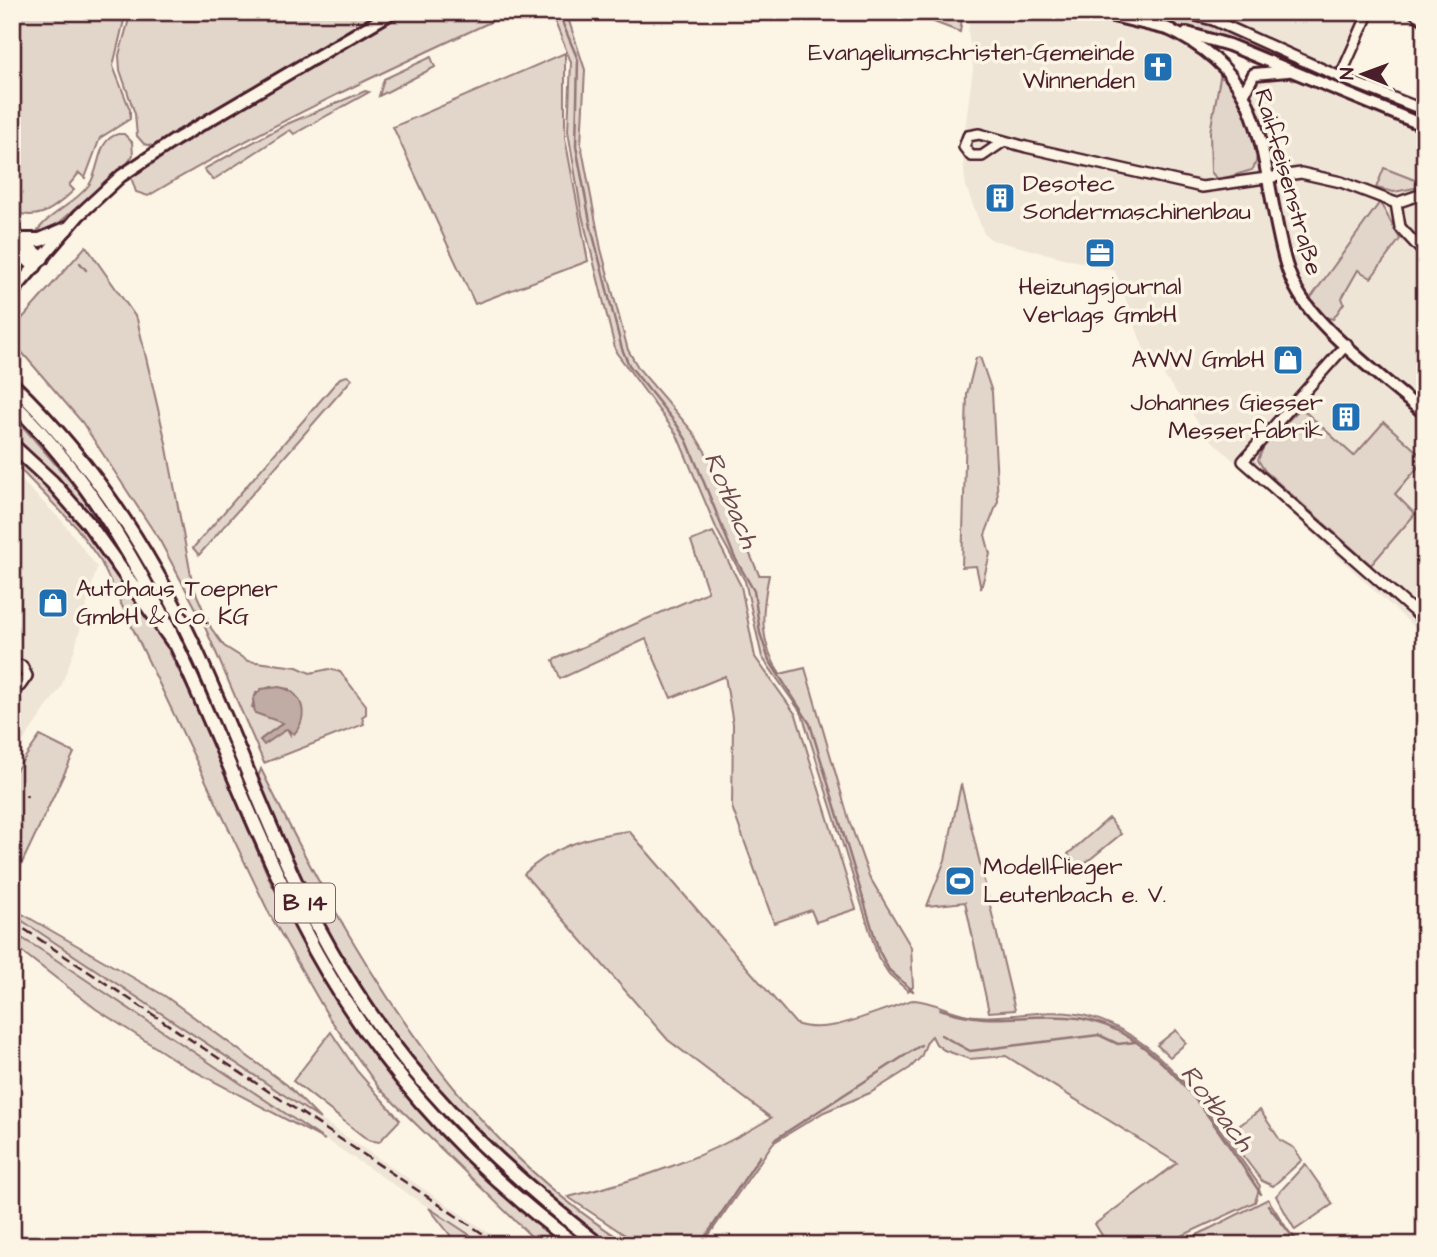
<svg xmlns="http://www.w3.org/2000/svg" width="1437" height="1257" viewBox="0 0 1437 1257" font-family="'Architects Daughter',sans-serif">
<style>
.built{fill:#eee5d7}
.green{fill:#e2d5ca;stroke:#967a7a;stroke-width:2;fill-rule:evenodd}
.water{fill:#c0aca5;stroke:#917474;stroke-width:2}
.lines{fill:none;stroke-linecap:round;stroke-linejoin:round}
.stream{stroke:#917474;stroke-width:2.5}
.minor-casing{stroke:#4a1f2b;stroke-width:14}
.major-casing{stroke:#4a1f2b;stroke-width:16}
.highway-casing{stroke:#4a1f2b;stroke-width:18}
.minor{stroke:#fcf5e5;stroke-width:9}
.major{stroke:#fcf5e5;stroke-width:10}
.highway{stroke:#fcf5e5;stroke-width:12}
.rail{stroke:#4a1f2b;stroke-width:2.5;stroke-dasharray:10 5;stroke-linecap:butt}
.labels{text-anchor:middle;dominant-baseline:central;stroke-width:7;stroke-linejoin:round;paint-order:stroke}
.shield{fill:#fcf5e5;stroke:#7f5f63;stroke-width:2}
.shield-label{font-size:23px;font-weight:bold;fill:#4a1f2b}
.poi-label{font-size:24px;fill:#4a1f2b;stroke:#fcf5e5;text-anchor:end}
.street-label{font-size:24px;fill:#4a1f2b;stroke:#fcf5e5}
.water-label{font-size:26px;font-style:italic;fill:#6d4950;stroke:#fcf5e5}
</style>
<rect width="100%" height="100%" fill="#fcf5e5"/>
<filter id="ink" filterUnits="userSpaceOnUse"><feTurbulence type="fractalNoise" baseFrequency=".0143" numOctaves="2"/><feDisplacementMap in="SourceGraphic" scale="14" xChannelSelector="R" yChannelSelector="G"/><feConvolveMatrix kernelMatrix="1 2 1 2 8 2 1 2 1" color-interpolation-filters="sRGB"/></filter>
<g filter="url(#ink)">
<g class="built">
<path d="M971 12 1070 15 1181 40 1213 60 1240 93 1256 77 1278 74 1425 134V637L1211 440 1143 347 1115 271 992 240 984 234 966 187 964 171 963 144 973 68 968 31Z"/>
<path d="M1161 12H1367L1337 79 1242 36Z"/>
<path d="M12 471 63 522 97 567 75 648 61 687 12 757Z"/>
<path d="M12 914 320 1119 507 1245H485L12 932Z"/>
</g>
<g class="green">
<path d="M12 12H126L113 66 130 110V119L100 138 85 178 79 173 69 185 74 190C54 209 40 221 12 212Z"/>
<path d="M131 12H382L152 146 144 144 137 136 135 114 120 70 119 55Z"/>
<path d="M405 12H512C389 69 265 126 148 196L136 192 131 177 154 158Z"/>
<path d="M551 12H566L585 70 581 144 601 249 628 350 639 369 693 432 706 453 759 575H769C761 613 759 641 780 674L805 668 850 823 869 876 911 947 913 987 908 991 889 974 878 957 802 714 762 657 745 581 717 530 677 435 616 352 582 215 568 131 571 62Z"/>
<path d="M936 12H963L960 32 934 22Z"/>
<path d="M1116 12H1159L1219 28 1368 94 1366 97 1204 34Z"/>
<path d="M565 53V138L588 261 475 304 393 127Z"/>
<path d="M431 57 435 67 379 96 384 79Z"/>
<path d="M1222 67C1234 89 1270 147 1252 170L1218 180 1211 172 1210 132Z"/>
<path d="M365 91 369 92 294 134 290 130 213 180 204 169 287 124Z"/>
<path d="M118 134H124L132 142 133 155 127 164 45 235 33 238C44 215 73 206 89 185 101 168 96 140 118 134Z"/>
<path d="M1384 168 1425 184V186L1394 192 1376 188Z"/>
<path d="M1380 202 1400 239 1371 278 1358 270 1342 298 1344 303 1333 319 1326 317 1310 299Z"/>
<path d="M86 246 137 319 166 443 193 586 211 628 224 646 248 661 297 667 310 673 329 669 340 672 366 705V714L362 717 364 724 264 763 201 618 160 541 82 422 19 349 15 330 19 322ZM270 687 289 689 290 734 287 729 261 739 283 723 252 707 256 693Z"/>
<path d="M980 357 992 392 998 501 985 535 990 554 981 589 976 566 962 567 967 394 976 358Z"/>
<path d="M347 376 352 379 199 555 193 548 340 378Z"/>
<path d="M1301 408 1354 456 1384 422 1425 459 1395 494 1415 514 1371 565 1265 471 1258 460 1265 443Z"/>
<path d="M12 414 78 490 151 606 64 488 12 438Z"/>
<path d="M12 448 61 496 157 627 190 693 271 883 348 1018 387 1073 439 1133 487 1180 564 1245H540L379 1088 328 1016 269 913 101 562 76 527 12 461Z"/>
<path d="M713 532 741 586 755 657 796 715 856 909 816 922 811 910 774 923 732 807 733 724 725 676 671 698 646 639 560 679 553 660 708 592 691 541Z"/>
<path d="M40 736 74 753 12 884V776Z"/>
<path d="M261 769C348 946 457 1141 630 1245H610L524 1178 455 1110 406 1054 339 953 309 896 257 780Z"/>
<path d="M961 784 1015 1010 989 1012 965 902 927 906 945 860Z"/>
<path d="M1109 818 1121 834 1077 870 1068 854Z"/>
<path d="M629 831 796 1024C827 1035 863 1016 893 1007 899 1005 908 1000 914 1000 934 1001 955 1015 976 1016 1010 1019 1044 1008 1077 1014 1163 1029 1213 1122 1260 1186L1255 1202 1162 1245H1108L1095 1224 1177 1163 1006 1056 969 1059 944 1050 936 1044 932 1036 928 1039 921 1057 910 1068 870 1093 824 1112 773 1143 702 1245H640L568 1197C640 1180 708 1157 771 1118L668 1040 524 874C553 846 590 835 629 831Z"/>
<path d="M12 908 165 996 287 1085 320 1119 12 914Z"/>
<path d="M12 932 46 953 325 1140 183 1065 96 1009 12 944Z"/>
<path d="M1176 1030 1186 1043 1170 1057 1157 1045Z"/>
<path d="M331 1032 357 1071 400 1120 379 1142 368 1140 293 1081Z"/>
<path d="M1260 1110 1280 1140 1294 1148 1302 1160 1273 1186 1262 1181 1227 1135Z"/>
<path d="M1305 1164 1333 1204 1295 1230 1276 1196Z"/>
<path d="M1268 1199 1289 1232 1302 1245H1191L1193 1237Z"/>
<path d="M429 1208 485 1245H458Z"/>
</g>
<path class="water" d="M279 687C303 691 310 716 294 734L287 729 264 745 260 740 283 723 255 713 253 699 261 689Z"/>
<g class="lines">
<g class="stream">
<path d="M558 12 578 60 576 146 591 227 622 349 629 365 677 425 687 441 734 556 754 591 760 633 769 660 810 724 879 951 889 970 913 991"/>
<path d="M80 263 86 270"/>
<path d="M940 1009C992 1026 1017 1014 1067 1017 1157 1021 1216 1128 1261 1194"/>
<path d="M941 1035 970 1051 1099 1035 1118 1044 1135 1042"/>
<path d="M774 1140 921 1045"/>
<path d="M1268 1205 1299 1245"/>
<path d="M700 1245 760 1156"/>
</g>
<g class="minor-casing">
<g id="minor">
<path d="M1181 12 1213 20 1340 77 1419 108"/>
<path d="M1413 12 1425 21"/>
<path d="M1340 77 1369 12"/>
<path d="M1004 141 982 156H971L964 147 968 136 979 134 1026 147 1202 187 1301 173 1341 182 1396 203 1425 193"/>
<path d="M1396 203 1400 227 1425 254"/>
<path d="M1347 344 1243 461 1425 621"/>
<path d="M12 665 22 666 27 676 20 686 12 687"/>
</g>
</g>
<g class="major-casing">
<g id="major">
<path d="M1096 12 1171 30"/>
<path d="M1166 28C1261 72 1258 134 1277 226 1282 249 1286 272 1298 292 1320 331 1389 383 1425 414"/>
<path d="M1187 33 1229 45 1425 126"/>
<path d="M1244 93 1254 74 1288 71"/>
<path d="M12 293 79 215 121 176 175 140 393 12"/>
</g>
</g>
<g class="highway-casing">
<g id="highway">
<path d="M12 235 42 258"/>
<path d="M19 240H40L66 229"/>
<path d="M12 245 35 266"/>
<path d="M12 384C89 458 148 548 193 644 240 745 275 852 330 949 398 1071 490 1159 599 1245"/>
<path d="M12 402C165 552 209 743 302 926 366 1052 463 1161 576 1245"/>
<path d="M12 445 52 482 88 523 173 642"/>
</g>
</g>
<use href="#minor" class="minor"/>
<use href="#major" class="major"/>
<use href="#highway" class="highway"/>
<g class="rail">
<path d="M14 790 16 788"/>
<path d="M26 797 27 795"/>
<path d="M12 921 500 1245"/>
</g>
</g>
</g>
<defs>
<g id="church-square" transform="scale(1.575)"><rect x="-9" y="-9" width="18" height="18" rx="4" fill="#1f6fb2" stroke="#fcf5e5"/><path d="M-1.2-6h2.4v3.5h3.3v2.4h-3.3V6h-2.4V-.1h-3.3v-2.4h3.3Z" fill="#fff"/></g>
<g id="building-square" transform="scale(1.575)"><rect x="-9" y="-9" width="18" height="18" rx="4" fill="#1f6fb2" stroke="#fcf5e5"/><path d="M-4-6H4V6H1V3H-1V6H-4ZM-2.5-4.3h1.7v1.8h-1.7ZM.8-4.3h1.7v1.8H.8ZM-2.5-1h1.7V.8h-1.7ZM.8-1h1.7V.8H.8Z" fill="#fff"/></g>
<g id="office-square" transform="scale(1.575)"><rect x="-9" y="-9" width="18" height="18" rx="4" fill="#1f6fb2" stroke="#fcf5e5"/><path d="M-6-3h4V-5.5h4V-3h4V5H-6ZM-1-4.5V-3h2v-1.5ZM-6 0V1H6V0Z" fill="#fff"/></g>
<g id="shop-square" transform="scale(1.575)"><rect x="-9" y="-9" width="18" height="18" rx="4" fill="#1f6fb2" stroke="#fcf5e5"/><path d="M-5-2.5h2.3a2.7 3.5 0 0 1 5.4 0H5L5.5 6h-11ZM-1.5-2.5h3a1.5 2.3 0 0 0-3 0Z" fill="#fff"/></g>
<g id="stadium-square" transform="scale(1.575)"><rect x="-9" y="-9" width="18" height="18" rx="4" fill="#1f6fb2" stroke="#fcf5e5"/><path d="M0-5a6.5 5 0 1 0 0 10a6.5 5 0 1 0 0-10ZM-3.5-1.8h7v3.6h-7Z" fill="#fff"/></g>
</defs>
<g fill-rule="evenodd">
<use href="#church-square" x="1158" y="67"/>
<use href="#building-square" x="1000" y="198"/>
<use href="#office-square" x="1100" y="253"/>
<use href="#shop-square" x="1288" y="360"/>
<use href="#building-square" x="1346" y="417"/>
<use href="#shop-square" x="53" y="603"/>
<use href="#stadium-square" x="960" y="881"/>
</g>
<g class="labels">
<rect class="shield" x="275" y="883.5" width="60" height="39" rx="5"/>
<g class="shield-label">
<text x="305" y="903">B 14</text>
</g>
<g class="poi-label">
<text x="1135" y="53">Evangeliumschristen-Gemeinde<tspan x="1135" dy="28">Winnenden</tspan></text>
<text x="1023" y="184" text-anchor="start">Desotec<tspan x="1023" dy="28">Sondermaschinenbau</tspan></text>
<text x="1100" y="287" text-anchor="middle">Heizungsjournal<tspan x="1100" dy="28">Verlags GmbH</tspan></text>
<text x="1265" y="360">AWW GmbH</text>
<text x="1323" y="403">Johannes Giesser<tspan x="1323" dy="28">Messerfabrik</tspan></text>
<text x="76" y="589" text-anchor="start">Autohaus Toepner<tspan x="76" dy="28">GmbH &amp; Co. KG</tspan></text>
<text x="983" y="867" text-anchor="start">Modellflieger<tspan x="983" dy="28">Leutenbach e. V.</tspan></text>
</g>
<g class="street-label">
<text transform="translate(1288 182) rotate(74)">Raiffeisenstraße</text>
</g>
<g class="water-label">
<text transform="translate(731 500) rotate(67)">Rotbach</text>
<text transform="translate(1217 1108) rotate(52)">Rotbach</text>
</g>
</g>
<rect width="1437" height="1257" fill="none" stroke="#fcf5e5" stroke-width="42"/>
<rect x="21" y="21" width="1395" height="1215" fill="none" stroke="#4a1f2b" stroke-width="2.5" filter="url(#ink)"/>
<g transform="translate(1363 74) rotate(271)" stroke="#fcf5e5" stroke-width="5" paint-order="stroke">
<path d="M0-5L12 26L0 18L-12 26Z" fill="#4a1f2b"/>
<text y="-10" font-size="19" font-weight="bold" text-anchor="middle" fill="#4a1f2b">N</text>
</g>
</svg>
